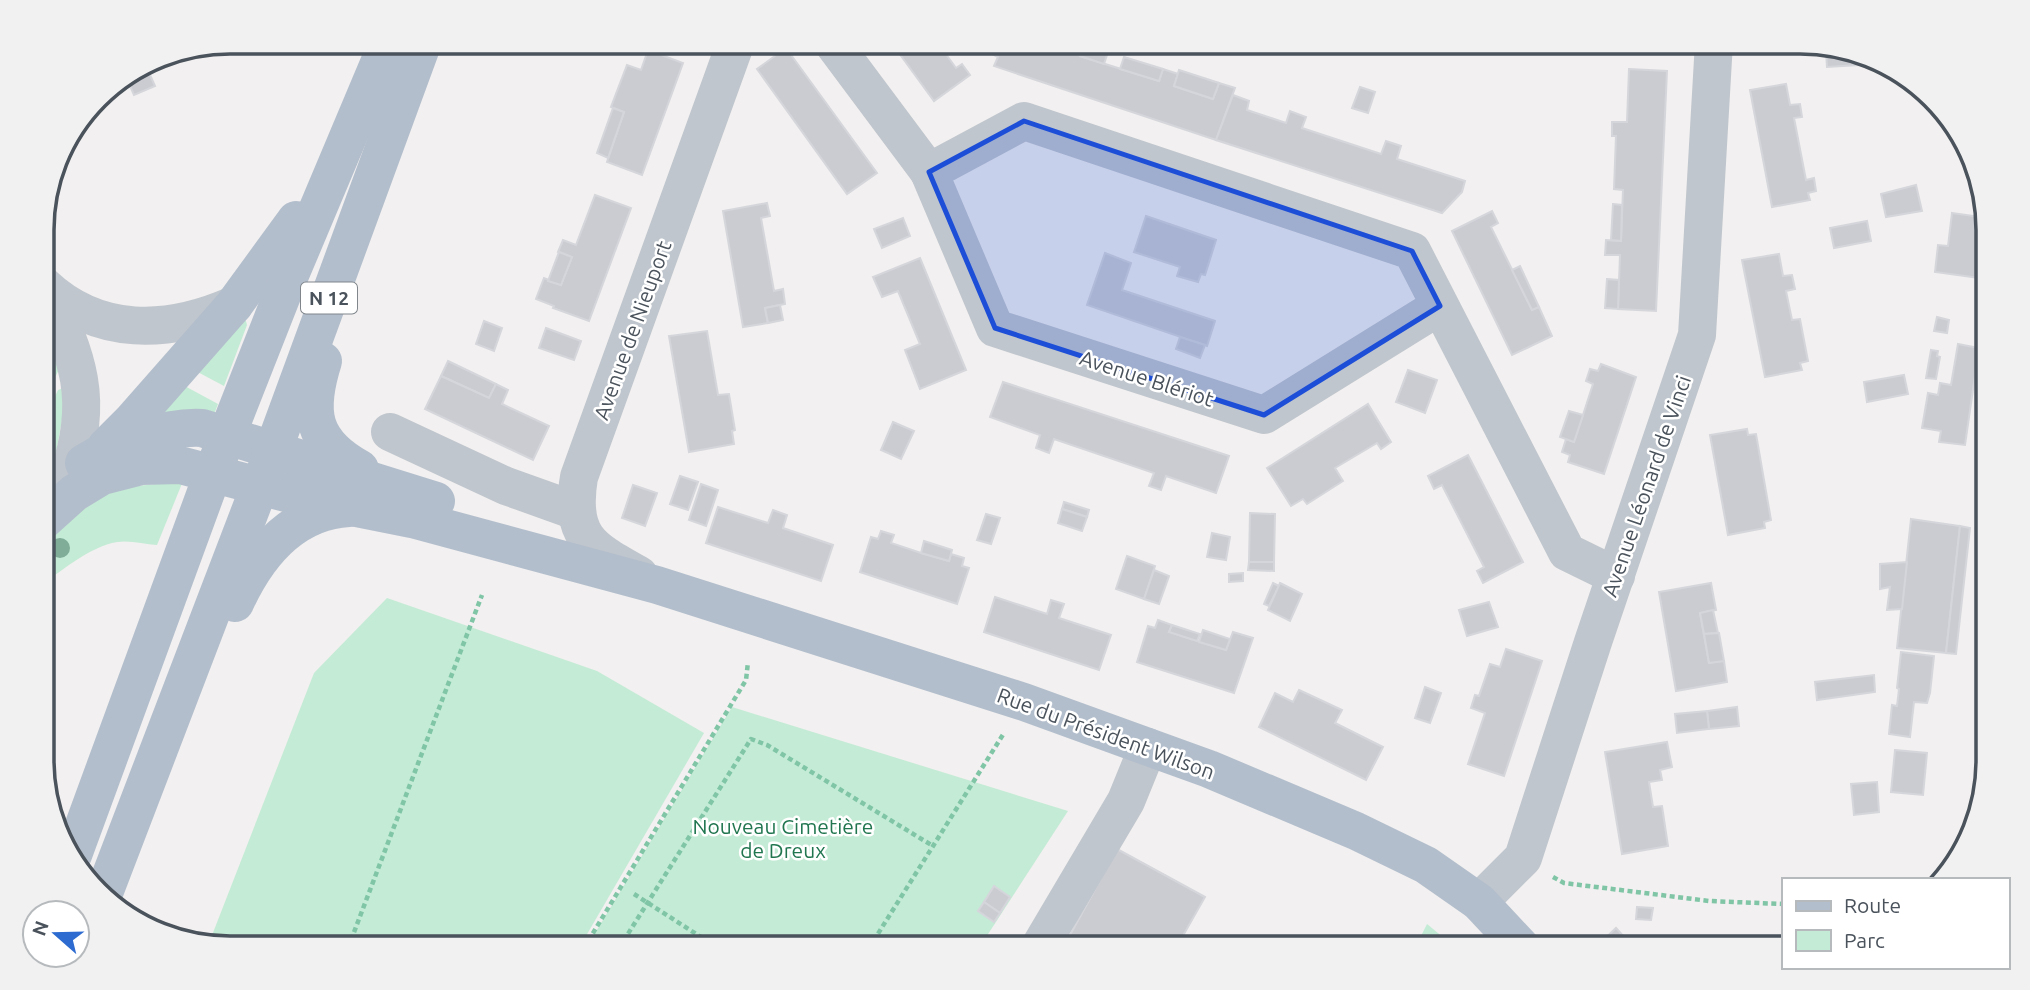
<svg xmlns="http://www.w3.org/2000/svg" width="2030" height="990" viewBox="0 0 2030 990" font-family="Ubuntu,sans-serif">
<style>
.green{fill:#c4ebd5}
.building{fill:#cbccd2;stroke:#d5d6db;stroke-width:2}
.lines{fill:none;stroke-linecap:round;stroke-linejoin:round}
.path{stroke:#7fc5a6;stroke-width:4.5;stroke-dasharray:5 3.5;stroke-linecap:butt}
.minor{stroke:#c0c6cd;stroke-width:38}
.major{stroke:#b3becc;stroke-width:38}
.tree{fill:#7fad98}
.marked{fill:#1d4ed8;fill-opacity:0.2;stroke:#1d4ed8;stroke-width:5;stroke-linejoin:round}
.labels{text-anchor:middle;dominant-baseline:central;stroke-width:5;stroke-linejoin:round;paint-order:stroke}
.shield{fill:#fff;stroke:#80868c;stroke-width:2}
.shield-label{font-size:19px;font-weight:bold;fill:#4a525b}
.street-label{font-size:21px;fill:#4a525b;stroke:#fff}
.park-label{font-size:21px;fill:#217650;stroke:#fff}
.rim{fill:none;stroke:#4a525b;stroke-width:3.5}
</style>
<rect width="100%" height="100%" fill="#f2f0f0"/>
<g class="green">
<path d="M242 319 246 321 247 325 224 386 192 369Z"/>
<path d="M43 325 62 364 43 400Z"/>
<path d="M181 384 218 404 211 422 151 420Z"/>
<path d="M68 386 53 470 44 482 43 421 58 390Z"/>
<path d="M183 481 157 545C144 544 130 540 117 542 90 547 65 568 43 584V534L100 490Z"/>
<path d="M387 598 597 671 704 733 579 948H231L209 943 314 673Z"/>
<path d="M732 707 1068 811 979 948H586Z"/>
<path d="M1427 924 1456 948H1415Z"/>
</g>
<g class="building">
<path d="M891 42H937L956 68 962 64 970 75 934 101Z"/>
<path d="M983 42H1078L1084 44 1080 56 1159 81 1163 69 1178 74 1174 86 1213 99 1219 83 1235 88 1216 140 994 66 998 57 980 48Z"/>
<path d="M1084 44 1108 52 1104 64 1080 56Z"/>
<path d="M786 48 877 173 847 194 757 69Z"/>
<path d="M648 50 683 63 642 175 607 162 624 112 611 107 627 65 641 70Z"/>
<path d="M1838 51 1858 56 1859 65 1827 67 1826 52Z"/>
<path d="M1124 57 1163 69 1159 81 1120 69Z"/>
<path d="M146 66 155 86 134 95 126 77Z"/>
<path d="M1629 69 1667 71 1656 311 1618 309 1620 255H1605L1606 240 1621 241 1623 190 1614 189 1616 136H1612V122H1627Z"/>
<path d="M1179 70 1219 83 1213 99 1174 86Z"/>
<path d="M1786 84 1790 105 1800 104 1802 117 1794 118 1806 180 1814 178 1816 191 1808 193 1810 200 1772 207 1750 90Z"/>
<path d="M1360 87 1375 92 1368 113 1352 108Z"/>
<path d="M1233 95 1249 101 1247 110 1286 123 1290 111 1306 117 1302 128 1381 154 1386 141 1401 146 1397 159 1465 181 1462 192 1442 213 1216 140Z"/>
<path d="M613 108 624 112 608 158 597 153Z"/>
<path d="M1916 185 1922 211 1886 217 1881 194Z"/>
<path d="M595 195 631 208 589 321 553 308 554 306 536 299 544 278 561 285 572 257 558 252 563 240 576 245Z"/>
<path d="M767 203 770 216 761 218 774 291 783 289 785 304 765 308 768 323 743 327 723 211Z"/>
<path d="M1613 204 1622 205 1621 241 1611 240Z"/>
<path d="M1492 211 1498 223 1491 227 1532 310 1539 307 1552 336 1512 355 1452 231Z"/>
<path d="M1952 213 1981 217 1977 244 1987 245V279L1935 272 1938 245 1948 246Z"/>
<path d="M1146 216 1216 240 1205 275 1201 274 1198 282 1177 276 1180 267 1134 252Z"/>
<path d="M903 218 910 236 882 248 874 229Z"/>
<path d="M1867 221 1871 241 1834 248 1830 228Z"/>
<path d="M559 252 572 257 561 285 548 281Z"/>
<path d="M1105 253 1131 263 1122 290 1215 321 1207 346 1087 305Z"/>
<path d="M1779 254 1783 276 1792 275 1795 289 1786 291 1792 320 1800 319 1808 361 1800 363 1802 370 1765 377 1742 260Z"/>
<path d="M920 258 966 370 920 389 905 350 920 344 898 291 882 297 873 277Z"/>
<path d="M1520 266 1539 307 1532 310 1512 270Z"/>
<path d="M1607 279 1619 280 1618 309 1605 308Z"/>
<path d="M780 305 783 320 768 323 765 308Z"/>
<path d="M1937 317 1949 320 1947 333 1934 331Z"/>
<path d="M484 321 502 328 494 351 476 344Z"/>
<path d="M546 328 581 341 574 360 539 348Z"/>
<path d="M707 331 718 395 729 394 735 430 732 431 734 444 689 452 669 336Z"/>
<path d="M1180 337 1205 345 1200 358 1176 349Z"/>
<path d="M1958 344 1979 348 1965 445 1939 442 1941 431 1922 428 1928 393 1938 395 1940 383 1951 385Z"/>
<path d="M1931 350 1938 351 1937 356 1940 357 1936 379 1926 378Z"/>
<path d="M448 361 496 384 489 398 441 376Z"/>
<path d="M1601 364 1636 377 1604 474 1568 462 1570 455 1562 452 1566 439 1574 442 1583 415 1593 384 1586 381 1590 369 1598 371Z"/>
<path d="M1408 370 1437 380 1425 413 1396 402Z"/>
<path d="M1904 375 1908 394 1867 402 1864 382Z"/>
<path d="M441 376 489 398 496 384 508 390 502 404 549 426 533 460 425 409Z"/>
<path d="M1003 382 1229 456 1216 493 1166 476 1161 490 1149 486 1154 473 1054 439 1049 453 1036 448 1040 435 990 417Z"/>
<path d="M1368 404 1391 442 1381 449 1377 443 1335 468 1343 481 1307 504 1303 499 1291 506 1267 468Z"/>
<path d="M1569 411 1583 415 1574 442 1560 437Z"/>
<path d="M893 422 914 431 901 459 881 450Z"/>
<path d="M1747 429 1748 435 1756 434 1771 520 1764 522 1765 528 1728 535 1710 435Z"/>
<path d="M1468 455 1523 562 1483 583 1477 571 1484 567 1442 485 1434 489 1428 476Z"/>
<path d="M680 476 698 482 688 510 670 504Z"/>
<path d="M701 484 718 490 706 526 689 520Z"/>
<path d="M633 485 657 493 645 526 622 518Z"/>
<path d="M1064 502 1089 510 1087 517 1062 509Z"/>
<path d="M718 507 768 523 773 510 787 515 783 528 833 545 821 581 706 543Z"/>
<path d="M1062 509 1087 517 1082 531 1058 523Z"/>
<path d="M1250 513 1275 514 1274 562H1249Z"/>
<path d="M986 514 1000 518 991 544 977 540Z"/>
<path d="M1911 519 1960 526 1946 653 1897 648Z"/>
<path d="M1960 526 1970 528 1956 654 1946 653Z"/>
<path d="M881 531 894 535 891 543 921 553 949 561 951 554 964 558 962 566 969 568 957 604 860 572 871 537 878 539Z"/>
<path d="M1212 533 1230 537 1226 560 1207 557Z"/>
<path d="M924 541 952 550 949 561 921 553Z"/>
<path d="M1127 556 1155 566 1144 599 1116 589Z"/>
<path d="M1249 562H1274V571L1248 570Z"/>
<path d="M1907 562 1902 609 1887 610 1890 587 1880 589V564Z"/>
<path d="M1154 570 1169 576 1159 604 1144 599Z"/>
<path d="M1243 573V581L1229 582V574Z"/>
<path d="M1273 583 1279 586 1269 606 1264 604Z"/>
<path d="M1280 583 1302 594 1290 621 1268 610Z"/>
<path d="M1711 583 1716 610 1700 613 1709 663 1724 661 1727 682 1676 691 1659 592Z"/>
<path d="M995 597 1047 614 1051 600 1064 604 1059 618 1111 635 1099 670 984 632Z"/>
<path d="M1489 602 1498 627 1467 636 1459 610Z"/>
<path d="M1713 610 1718 633 1704 634 1700 613Z"/>
<path d="M1158 620 1172 625 1169 632 1226 650 1233 632 1253 638 1234 693 1137 662 1148 626 1155 628Z"/>
<path d="M1172 625 1200 634 1197 641 1169 632Z"/>
<path d="M1203 630 1230 639 1226 650 1199 642Z"/>
<path d="M1719 633 1724 661 1709 663 1704 634Z"/>
<path d="M1506 649 1542 661 1504 776 1468 764 1485 713 1471 708 1475 695 1479 696 1490 664 1500 667Z"/>
<path d="M1901 652 1934 656 1930 693 1927 703 1914 702 1910 737 1889 734 1892 705 1897 706 1899 689 1897 688Z"/>
<path d="M1874 675 1875 692 1817 700 1815 682Z"/>
<path d="M1425 687 1441 693 1430 723 1415 718Z"/>
<path d="M1299 690 1342 710 1335 723 1383 747 1366 780 1259 727 1275 693 1293 702Z"/>
<path d="M1737 707 1739 726 1709 729 1707 711Z"/>
<path d="M1707 711 1709 729 1677 733 1675 714Z"/>
<path d="M1667 742 1672 767 1660 770 1662 780 1649 782 1653 807 1662 806 1668 846 1622 854 1605 752Z"/>
<path d="M1895 750 1927 753 1923 795 1891 792Z"/>
<path d="M1877 782 1879 812 1854 815 1851 784Z"/>
<path d="M1117 849 1205 897 1176 948H1063Z"/>
<path d="M994 886 1010 897 1000 913 984 902Z"/>
<path d="M984 902 1000 913 994 922 978 911Z"/>
<path d="M1637 907 1653 908 1651 920 1636 919Z"/>
<path d="M1616 928 1634 948H1595Z"/>
</g>
<g class="lines">
<g class="path">
<path d="M1553 877 1564 883 1709 901 1783 904"/>
<path d="M634 894 718 948"/>
<path d="M348 948 482 595"/>
<path d="M584 948 746 680 748 662"/>
<path d="M619 948 751 739 767 745 933 846"/>
<path d="M869 948 1004 733"/>
<path d="M1456 948 1462 936"/>
</g>
<g class="minor">
<path d="M832 42 929 172"/>
<path d="M43 285C98 337 168 334 234 305"/>
<path d="M45 288C78 357 95 400 68 476"/>
<path d="M1440 306 1264 415 995 328 929 172 1024 121 1412 251 1567 552 1616 576"/>
<path d="M390 432 506 486 576 511"/>
<path d="M639 575C591 548 569 538 579 477L736 42"/>
<path d="M1479 902 1523 858 1593 642 1697 335 1714 42"/>
<path d="M1039 948 1126 801 1148 747"/>
</g>
<g class="major">
<path d="M323 361C307 412 311 442 360 469"/>
<path d="M106 447 131 422 234 305 296 220"/>
<path d="M84 463C114 444 166 426 202 428L436 501"/>
<path d="M43 521 74 493 102 476 141 466 180 465 297 496 412 519 657 585 1024 702 1209 769 1356 831 1426 865 1479 902 1522 948"/>
<path d="M235 603C257 555 292 511 349 508"/>
<path d="M73 855 227 435 290 275 388 42"/>
<path d="M104 893 267 467 423 42"/>
</g>
</g>
<circle class="tree" cx="60" cy="548" r="10"/>
<path class="marked" d="M1024 121 1412 251 1440 306 1264 415 995 328 929 172Z"/>
<g class="labels">
<rect class="shield" x="301" y="282.5" width="56" height="31" rx="5"/>
<g class="shield-label">
<text x="329" y="298">N 12</text>
</g>
<g class="street-label">
<text transform="translate(632 330) rotate(-70)">Avenue de Nieuport</text>
<text transform="translate(1147 378) rotate(18)">Avenue Blériot</text>
<text transform="translate(1646 486) rotate(-71)">Avenue Léonard de Vinci</text>
<text transform="translate(1106 733) rotate(20)">Rue du Président Wilson</text>
</g>
<g class="park-label">
<text x="783" y="826">Nouveau Cimetière<tspan x="783" dy="24">de Dreux</tspan></text>
</g>
</g>
<path d="M0 0H2030V990H0ZM230 54H1800A176 176 0 0 1 1976 230V760A176 176 0 0 1 1800 936H230A176 176 0 0 1 54 760V230A176 176 0 0 1 230 54Z" fill="#f1f1f2" fill-rule="evenodd"/>
<path class="rim" d="M230 54H1800A176 176 0 0 1 1976 230V760A176 176 0 0 1 1800 936H230A176 176 0 0 1 54 760V230A176 176 0 0 1 230 54Z"/>
<rect x="1782" y="878" width="228" height="91" fill="#ffffff" stroke="#b7babd" stroke-width="2"/>
<rect x="1796" y="901" width="35" height="10" fill="#b3becc" stroke="#b7babd" stroke-width="2"/>
<text x="1844" y="913" font-size="21" fill="#4a525b">Route</text>
<rect x="1796" y="930" width="35" height="21" fill="#c4ebd5" stroke="#b7babd" stroke-width="2"/>
<text x="1844" y="948" font-size="21" fill="#4a525b">Parc</text>
<g transform="translate(56 934) rotate(290)"><circle r="33" fill="#ffffff" stroke="#b7babd" stroke-width="2"/>
<path d="M0-5L12 26L0 18L-12 26Z" fill="#2d6bd0"/>
<text y="-10" font-size="19" font-weight="bold" text-anchor="middle" fill="#4a525b">N</text>
</g>
</svg>
